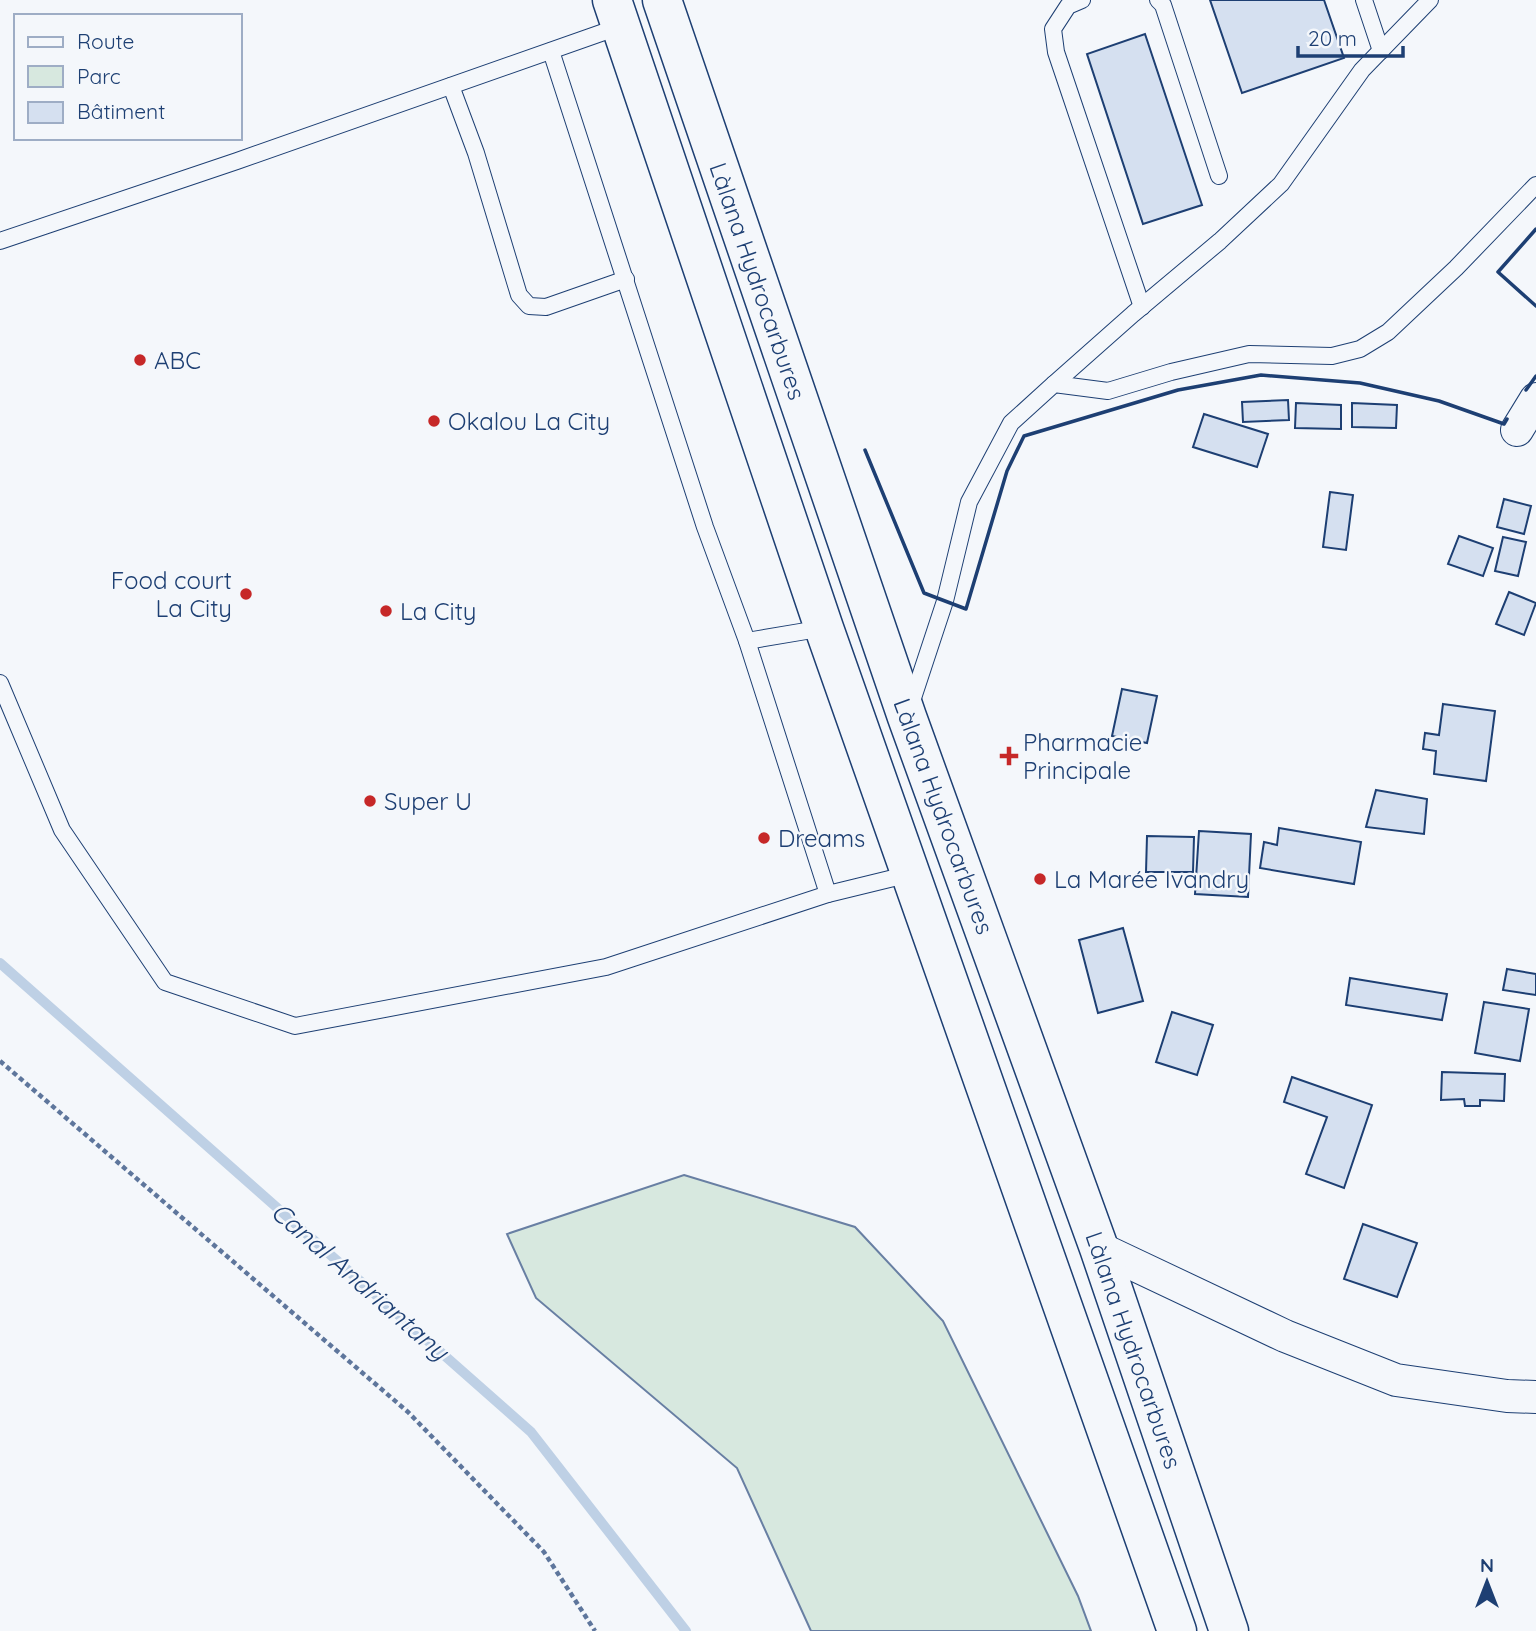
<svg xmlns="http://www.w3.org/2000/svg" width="1536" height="1631" viewBox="0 0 1536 1631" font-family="Quicksand,sans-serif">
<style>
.green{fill:#d7e8df;stroke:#687fa3;stroke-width:2}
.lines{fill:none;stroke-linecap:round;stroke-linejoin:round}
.stream{stroke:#bed0e5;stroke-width:10}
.building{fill:#d5e0f0;stroke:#1d3f73;stroke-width:2}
.lane-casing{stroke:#1d3f73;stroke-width:18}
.street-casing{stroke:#1d3f73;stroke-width:34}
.secondary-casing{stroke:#1d3f73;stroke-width:41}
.path{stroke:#5e769c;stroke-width:4.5;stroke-dasharray:5 3.5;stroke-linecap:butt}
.lane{stroke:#f4f7fb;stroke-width:16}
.street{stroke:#f4f7fb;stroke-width:32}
.secondary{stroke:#f4f7fb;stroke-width:38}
.wall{stroke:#1d3f73;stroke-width:3.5}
.poi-dot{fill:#c62828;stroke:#f4f7fb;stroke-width:2.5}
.labels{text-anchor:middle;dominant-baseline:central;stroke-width:5;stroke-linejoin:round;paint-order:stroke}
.street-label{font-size:24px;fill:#1d3f73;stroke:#f4f7fb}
.poi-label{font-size:24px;fill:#1d3f73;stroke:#f4f7fb;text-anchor:start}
.water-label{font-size:26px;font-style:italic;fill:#1d3f73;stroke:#f4f7fb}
</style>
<rect width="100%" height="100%" fill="#f4f7fb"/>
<path class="green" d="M684 1175 855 1227 943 1321 1078 1596 1091 1631H811L737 1468 536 1298 507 1234Z"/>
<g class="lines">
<path class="stream" d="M0 963 531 1432 686 1631"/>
</g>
<g class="building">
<path d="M1210 0H1324L1344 58 1242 93Z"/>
<path d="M1145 34 1202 205 1143 224 1087 54Z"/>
<path d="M1288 400 1289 420 1243 422 1242 402Z"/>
<path d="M1296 403 1341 405V429L1295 428Z"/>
<path d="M1352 403 1397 405 1396 428 1352 427Z"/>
<path d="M1204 414 1268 434 1257 467 1193 447Z"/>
<path d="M1330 492 1353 495 1346 550 1323 547Z"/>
<path d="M1504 499 1531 506 1524 534 1497 527Z"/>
<path d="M1459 536 1493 548 1483 576 1448 564Z"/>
<path d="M1503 537 1526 542 1518 576 1495 571Z"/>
<path d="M1509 592 1536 603 1524 635 1496 624Z"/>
<path d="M1122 689 1157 696 1147 743 1112 736Z"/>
<path d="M1443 704 1495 711 1486 781 1434 774 1436 751 1423 749 1425 733 1439 735Z"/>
<path d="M1376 790 1427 799 1424 834 1366 827Z"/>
<path d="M1279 828 1361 842 1354 884 1260 868 1264 842 1277 845Z"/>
<path d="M1199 831 1251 834 1248 897 1195 894Z"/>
<path d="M1147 836 1194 837 1193 872H1146Z"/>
<path d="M1123 928 1143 1001 1098 1013 1079 940Z"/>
<path d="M1507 969 1536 974V995L1503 990Z"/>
<path d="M1350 978 1447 994 1442 1020 1346 1005Z"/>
<path d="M1484 1002 1529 1009 1520 1061 1475 1053Z"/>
<path d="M1172 1012 1213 1025 1197 1075 1156 1062Z"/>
<path d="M1442 1072 1505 1074 1504 1101 1480 1100V1106H1465L1464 1099 1441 1100Z"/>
<path d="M1292 1077 1372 1105 1344 1188 1306 1174 1327 1117 1284 1102Z"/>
<path d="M1363 1224 1417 1243 1397 1297 1344 1279Z"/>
</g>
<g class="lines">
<g class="lane-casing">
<g id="lane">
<path d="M1082 0 1068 6 1053 29 1056 52 1142 307"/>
<path d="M1158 0 1163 5 1219 176"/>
<path d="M1364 0 1381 51"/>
<path d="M551 51 705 527 747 641 828 894"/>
<path d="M451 86 476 153 519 295 529 306 546 307 626 279"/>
<path d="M0 241 237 161 621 26"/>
<path d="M1054 384 1133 314 1220 241 1281 184 1362 70 1430 0"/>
<path d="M747 641 824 628"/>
<path d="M0 683 62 830 165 982 295 1026 606 967 828 894 910 874"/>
<path d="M910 707 945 601 969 502 1011 423 1054 384 1108 391 1171 372 1249 354 1332 356 1360 349 1388 332 1456 268 1536 185"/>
</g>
</g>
<g class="street-casing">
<g id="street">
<path d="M1517 430 1536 399"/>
<path d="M1099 1248 1285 1336 1396 1380 1507 1396 1536 1397"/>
</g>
</g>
<g class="secondary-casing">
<g id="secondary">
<path d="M612 0 824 628 1177 1631"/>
<path d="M662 0 907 717 1099 1248 1229 1631"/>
</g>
</g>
<path class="path" d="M0 1061 408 1412 544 1552 595 1631"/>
<use href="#lane" class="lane"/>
<use href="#street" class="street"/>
<use href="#secondary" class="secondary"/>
<g class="wall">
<path d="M1536 229 1498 272 1536 306"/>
<path d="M1526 390 1536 376"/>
<path d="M865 450 924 593 966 609 1007 471 1024 436 1178 390 1261 375 1360 383 1439 401 1504 424 1507 419"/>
</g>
</g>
<g class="poi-dot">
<circle cx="140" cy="360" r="7"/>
<circle cx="434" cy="421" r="7"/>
<circle cx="246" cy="594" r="7"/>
<circle cx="386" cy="611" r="7"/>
<path d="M1005.5 745.5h7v7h7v7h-7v7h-7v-7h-7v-7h7z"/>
<circle cx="370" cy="801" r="7"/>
<circle cx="764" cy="838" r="7"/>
<circle cx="1040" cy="879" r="7"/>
</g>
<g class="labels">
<g class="street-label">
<text transform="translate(758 281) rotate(71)">Làlana Hydrocarbures</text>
<text transform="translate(944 816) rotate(70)">Làlana Hydrocarbures</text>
<text transform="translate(1134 1350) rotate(71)">Làlana Hydrocarbures</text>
</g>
<g class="poi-label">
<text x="154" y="360">ABC</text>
<text x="448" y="421">Okalou La City</text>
<text x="232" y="580" text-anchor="end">Food court<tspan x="232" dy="28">La City</tspan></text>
<text x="400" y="611">La City</text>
<text x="1023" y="742">Pharmacie<tspan x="1023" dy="28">Principale</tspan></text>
<text x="384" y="801">Super U</text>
<text x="778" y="838">Dreams</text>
<text x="1054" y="879">La Marée Ivandry</text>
</g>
<g class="water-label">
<text transform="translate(360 1281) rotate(41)">Canal Andriantany</text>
</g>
</g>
<rect x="14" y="14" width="228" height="126" fill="#f4f7fb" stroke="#9eadc5" stroke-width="2"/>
<rect x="28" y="37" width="35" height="10" fill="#f4f7fb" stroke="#9eadc5" stroke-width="2"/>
<text x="77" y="49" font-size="21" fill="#1d3f73">Route</text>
<rect x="28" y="66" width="35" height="21" fill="#d7e8df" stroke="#9eadc5" stroke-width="2"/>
<text x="77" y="84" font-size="21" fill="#1d3f73">Parc</text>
<rect x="28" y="102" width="35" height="21" fill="#d5e0f0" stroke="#9eadc5" stroke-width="2"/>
<text x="77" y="119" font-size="21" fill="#1d3f73">Bâtiment</text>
<g transform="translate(1487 1582)" stroke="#f4f7fb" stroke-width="5" paint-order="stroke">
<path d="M0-5L12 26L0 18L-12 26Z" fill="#1d3f73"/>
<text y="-10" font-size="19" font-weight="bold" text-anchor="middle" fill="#1d3f73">N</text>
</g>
<path d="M1298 46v10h105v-10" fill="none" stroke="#1d3f73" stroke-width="3.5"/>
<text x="1308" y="46" font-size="21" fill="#1d3f73" stroke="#f4f7fb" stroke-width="5" paint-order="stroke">20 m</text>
</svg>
